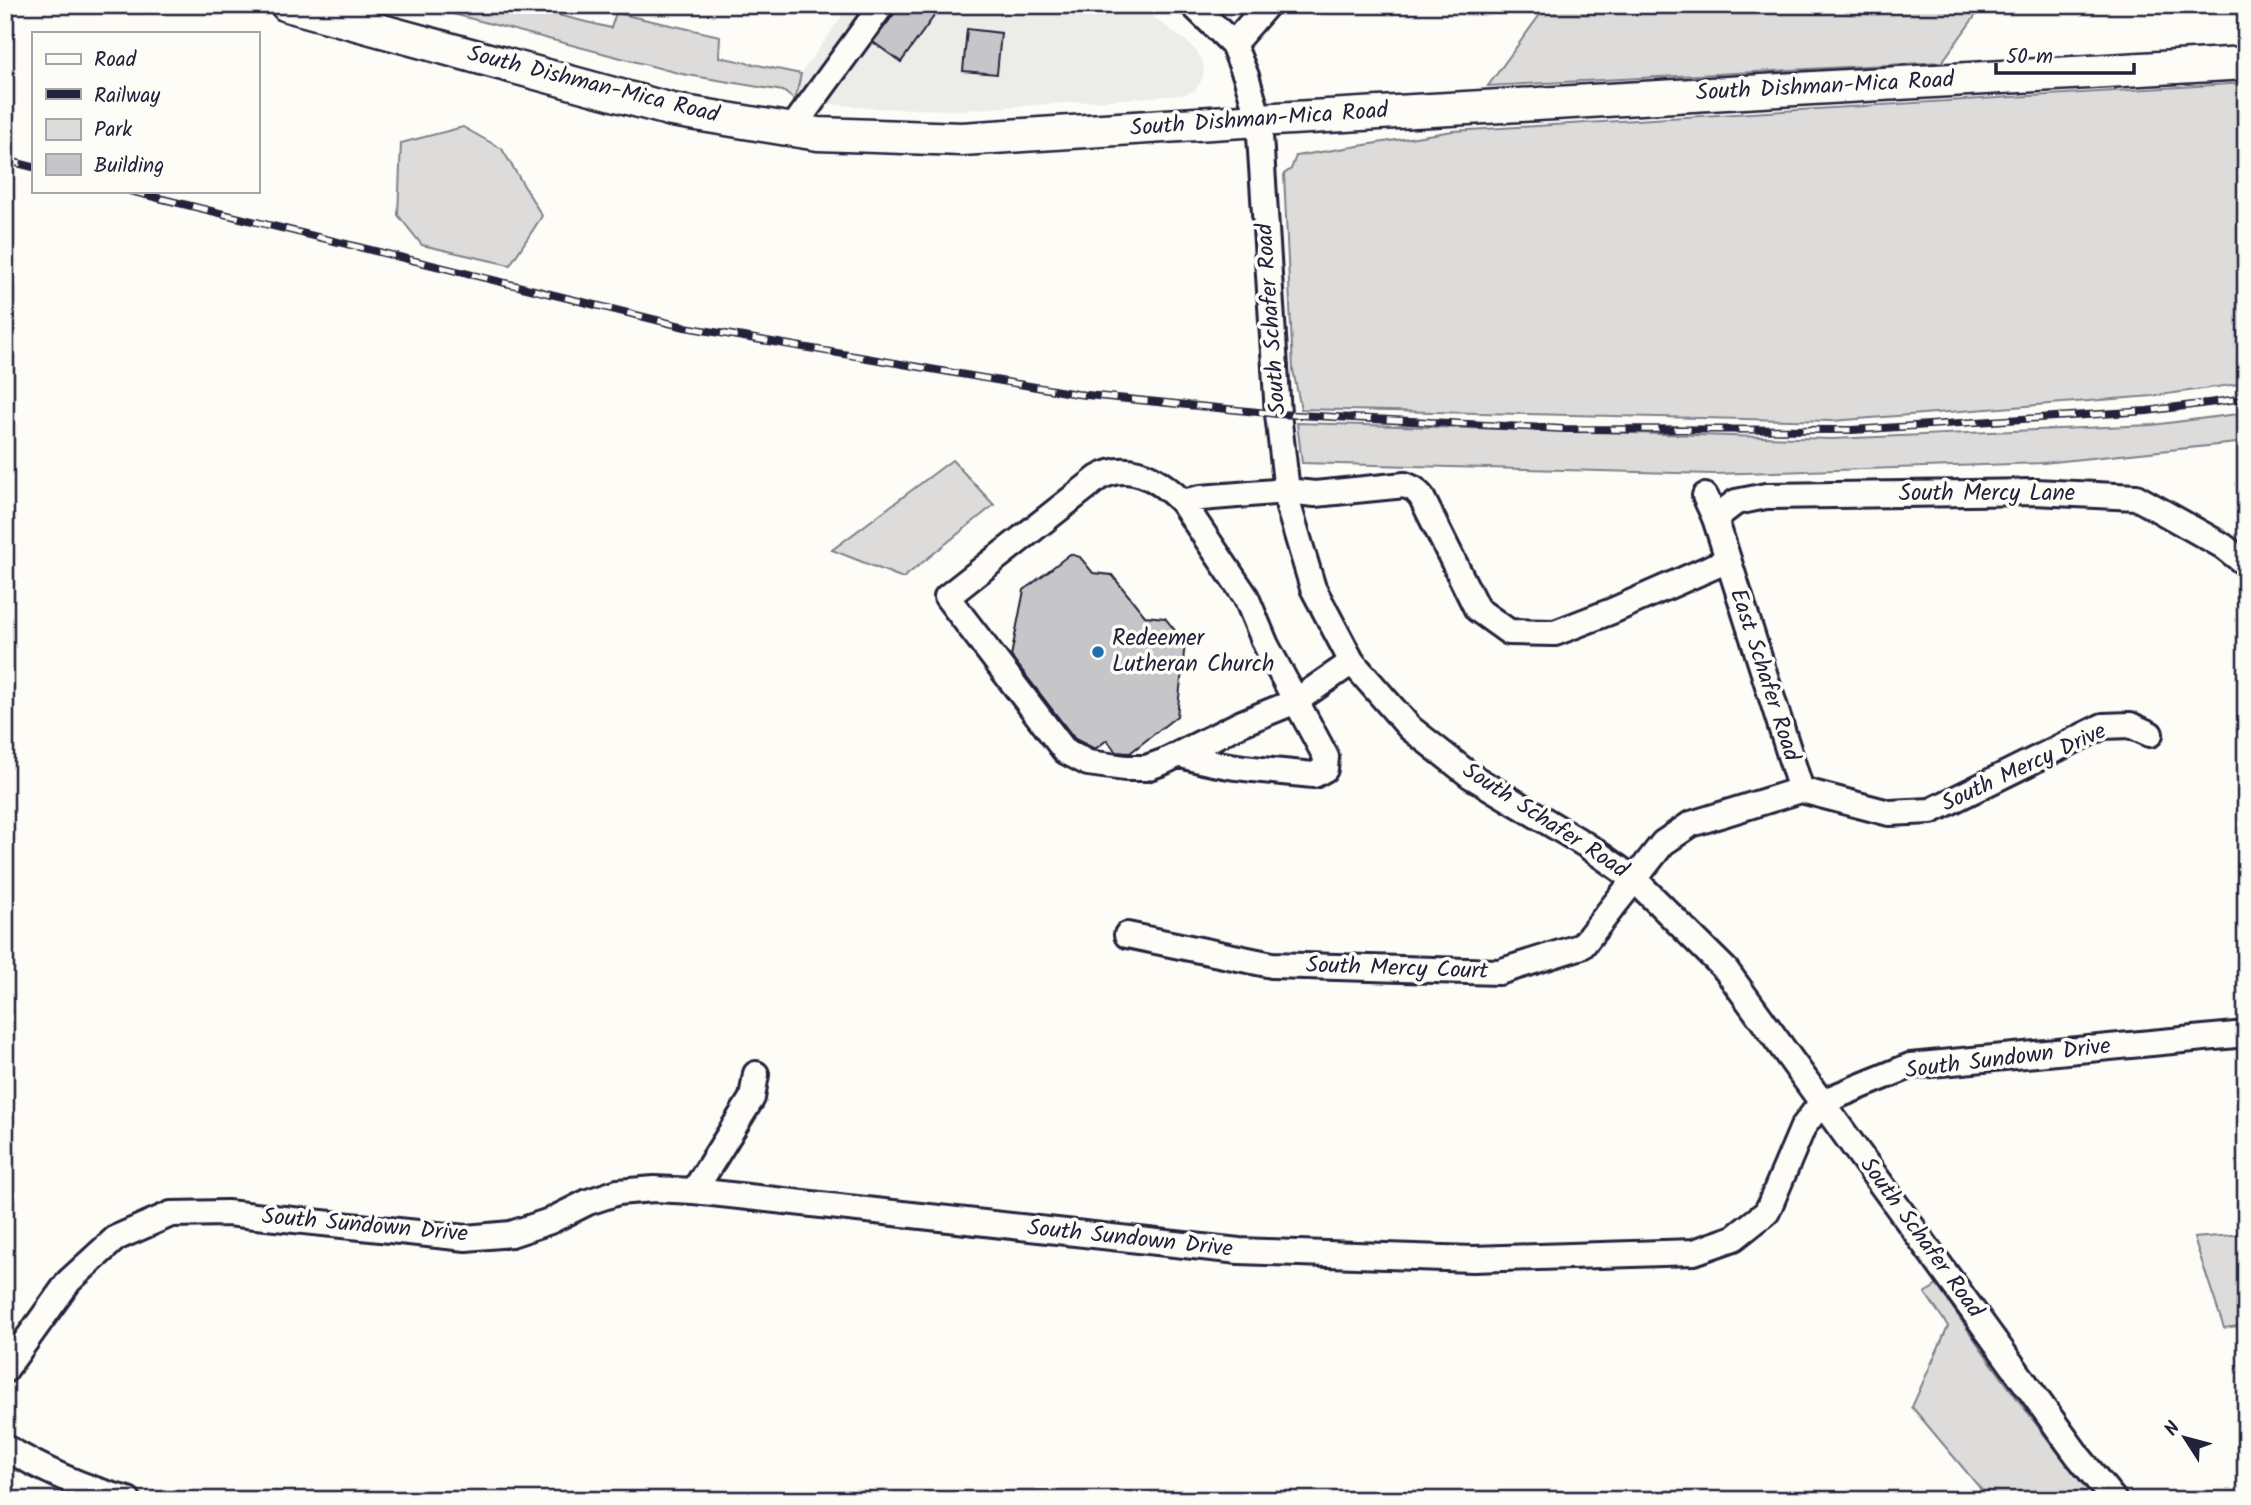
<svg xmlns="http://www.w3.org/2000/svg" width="2251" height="1505" viewBox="0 0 2251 1505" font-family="Kalam,sans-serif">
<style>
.built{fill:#ecece9}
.green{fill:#dddcdb;stroke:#807f8b;stroke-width:2}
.building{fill:#c6c6c8;stroke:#22223b;stroke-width:2}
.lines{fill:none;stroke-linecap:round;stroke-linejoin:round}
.minor-casing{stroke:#22223b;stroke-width:30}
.major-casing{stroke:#22223b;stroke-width:37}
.minor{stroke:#fdfcf7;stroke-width:24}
.major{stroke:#fdfcf7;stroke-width:32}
.rail-casing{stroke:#22223b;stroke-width:8}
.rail{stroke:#fdfcf7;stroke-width:5;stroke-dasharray:16;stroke-linecap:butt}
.poi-dot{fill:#1f6fb2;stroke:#fdfcf7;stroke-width:2.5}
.labels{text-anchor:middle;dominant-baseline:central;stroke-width:7;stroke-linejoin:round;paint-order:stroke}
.street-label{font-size:23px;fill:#22223b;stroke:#fdfcf7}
.poi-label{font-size:23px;fill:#22223b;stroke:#fdfcf7;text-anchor:start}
</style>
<rect width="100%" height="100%" fill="#fdfcf7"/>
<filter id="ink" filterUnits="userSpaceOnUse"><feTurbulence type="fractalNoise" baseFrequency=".0143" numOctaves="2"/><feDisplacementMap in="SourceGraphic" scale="14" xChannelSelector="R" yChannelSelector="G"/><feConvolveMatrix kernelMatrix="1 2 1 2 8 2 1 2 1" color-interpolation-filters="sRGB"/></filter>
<g filter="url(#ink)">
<path class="built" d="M850 5H1136L1186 41 1197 52 1203 62 1204 72 1201 81 1195 90 1183 95 961 110 869 108 795 100 801 74Z"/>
<g class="green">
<path d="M419 5H529V8L611 28 616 13 720 36 719 57 801 74 795 100 783 91 682 74Z"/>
<path d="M1547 5H1983L1942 62 1488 86Z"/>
<path d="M2246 83V383L2153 396 1832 421 1301 409 1293 370 1284 174 1291 169 1296 156 1453 131Z"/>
<path d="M463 127 502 149 542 216 510 265 422 245 398 215 401 143Z"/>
<path d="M2246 413V442L2043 463 1714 474 1302 463 1297 423 1832 439 2152 425Z"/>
<path d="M952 460 994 505 903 578 832 550Z"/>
<path d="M2246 1234V1325L2224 1328 2194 1238Z"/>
<path d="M1937 1285C1987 1359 2039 1431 2096 1500H1990L1912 1407 1948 1326 1925 1293Z"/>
</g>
<g class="building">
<path d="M897 5H942L901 62 873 42 894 14Z"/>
<path d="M967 29 1001 33 997 74 963 71Z"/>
<path d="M1070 554 1080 557 1093 573 1112 575 1145 616 1165 618 1185 643 1177 716 1130 753 1116 752 1107 740 1095 749 1075 739 1011 656 1024 590Z"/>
</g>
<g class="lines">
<g class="minor-casing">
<g id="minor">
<path d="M1193 5 1233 44 1246 76 1259 120 1278 414 1289 508 1313 588 1352 662 1410 728 1471 776 1586 845 1634 879 1726 970 2078 1456 2114 1500"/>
<path d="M1233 44 1267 5"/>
<path d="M791 130 882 5"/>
<path d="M1705 496 1715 518 1801 790"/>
<path d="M1715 518 1736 502 1766 496 2035 492 2136 497 2223 546 2246 564"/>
<path d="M1352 662 1296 701 1266 645 1246 597 1182 502 1201 498 1286 491 1315 494 1405 485 1414 489 1421 496 1477 609 1509 632 1555 633 1612 611 1728 560"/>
<path d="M1179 754C1222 769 1270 770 1314 775L1325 769 1326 757 1296 701 1242 723 1163 762 1146 768H1125L1088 763 1065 751 947 597 1098 478C1130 460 1159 479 1182 502"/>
<path d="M1127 935 1272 965 1499 972 1582 946 1663 843 1691 824 1801 790 1889 813 1931 811 2103 726 2130 725 2150 734"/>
<path d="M694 1191 752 1098 756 1074"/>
<path d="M5 1370 69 1281 116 1238 171 1214 227 1213 466 1238 511 1234 550 1221 588 1202 618 1192 654 1189 694 1191 1239 1251 1473 1259 1694 1252 1734 1238 1767 1212 1803 1127 1822 1102 1910 1066 2246 1034"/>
<path d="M5 1447C44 1471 84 1488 128 1500"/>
</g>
</g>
<g class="major-casing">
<path id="major" d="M287 5 672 110 818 134 962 139 1259 120 2246 63"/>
</g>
<use href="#minor" class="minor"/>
<use href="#major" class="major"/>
<g class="rail-casing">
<g id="rail">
<path d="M5 160 33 167"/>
<path d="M130 191 685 327 1077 394 1278 414 1564 429 1852 430 2147 411 2246 398"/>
</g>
</g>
<use href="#rail" class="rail"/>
</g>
</g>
<circle class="poi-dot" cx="1098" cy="652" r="7"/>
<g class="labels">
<g class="street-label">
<text transform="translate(593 85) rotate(14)">South Dishman-Mica Road</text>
<text transform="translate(1825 87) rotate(-3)">South Dishman-Mica Road</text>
<text transform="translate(1259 120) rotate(-4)">South Dishman-Mica Road</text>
<text transform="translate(1272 319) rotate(-94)">South Schafer Road</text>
<text x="1987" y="494">South Mercy Lane</text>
<text transform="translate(1764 675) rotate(72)">East Schafer Road</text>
<text transform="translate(2024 768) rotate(-25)">South Mercy Drive</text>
<text transform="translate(1545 821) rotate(33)">South Schafer Road</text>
<text transform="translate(1397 969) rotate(2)">South Mercy Court</text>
<text transform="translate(2008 1059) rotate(-7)">South Sundown Drive</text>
<text transform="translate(365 1226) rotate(5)">South Sundown Drive</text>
<text transform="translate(1921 1238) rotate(54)">South Schafer Road</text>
<text transform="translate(1130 1239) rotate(6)">South Sundown Drive</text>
</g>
<g class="poi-label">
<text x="1112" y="639">Redeemer<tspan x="1112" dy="26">Lutheran Church</tspan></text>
</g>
</g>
<rect width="2251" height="1505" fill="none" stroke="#fdfcf7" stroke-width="28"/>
<rect x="14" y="14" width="2223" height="1477" fill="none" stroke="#22223b" stroke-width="2.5" filter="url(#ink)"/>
<rect x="32" y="32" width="228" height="161" fill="#fdfcf7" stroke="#a5a5ac" stroke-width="2"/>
<rect x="46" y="54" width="35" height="10" fill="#fdfcf7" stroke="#a5a5ac" stroke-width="2"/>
<text x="94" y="66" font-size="21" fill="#22223b">Road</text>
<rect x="46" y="89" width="35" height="10" fill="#22223b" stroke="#a5a5ac" stroke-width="2"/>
<text x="94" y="102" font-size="21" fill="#22223b">Railway</text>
<rect x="46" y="119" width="35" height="21" fill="#dddcdb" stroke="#a5a5ac" stroke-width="2"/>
<text x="94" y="136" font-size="21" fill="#22223b">Park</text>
<rect x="46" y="154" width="35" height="21" fill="#c6c6c8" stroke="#a5a5ac" stroke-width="2"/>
<text x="94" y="172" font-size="21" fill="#22223b">Building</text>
<g transform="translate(2185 1438) rotate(306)" stroke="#fdfcf7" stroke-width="5" paint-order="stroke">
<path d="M0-5L12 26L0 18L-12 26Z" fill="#22223b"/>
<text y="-10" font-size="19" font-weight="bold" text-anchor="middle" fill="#22223b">N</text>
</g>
<path d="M1996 63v10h138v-10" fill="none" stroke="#22223b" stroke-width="3.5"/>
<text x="2006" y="63" font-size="21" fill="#22223b" stroke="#fdfcf7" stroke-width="5" paint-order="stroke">50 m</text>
</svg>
